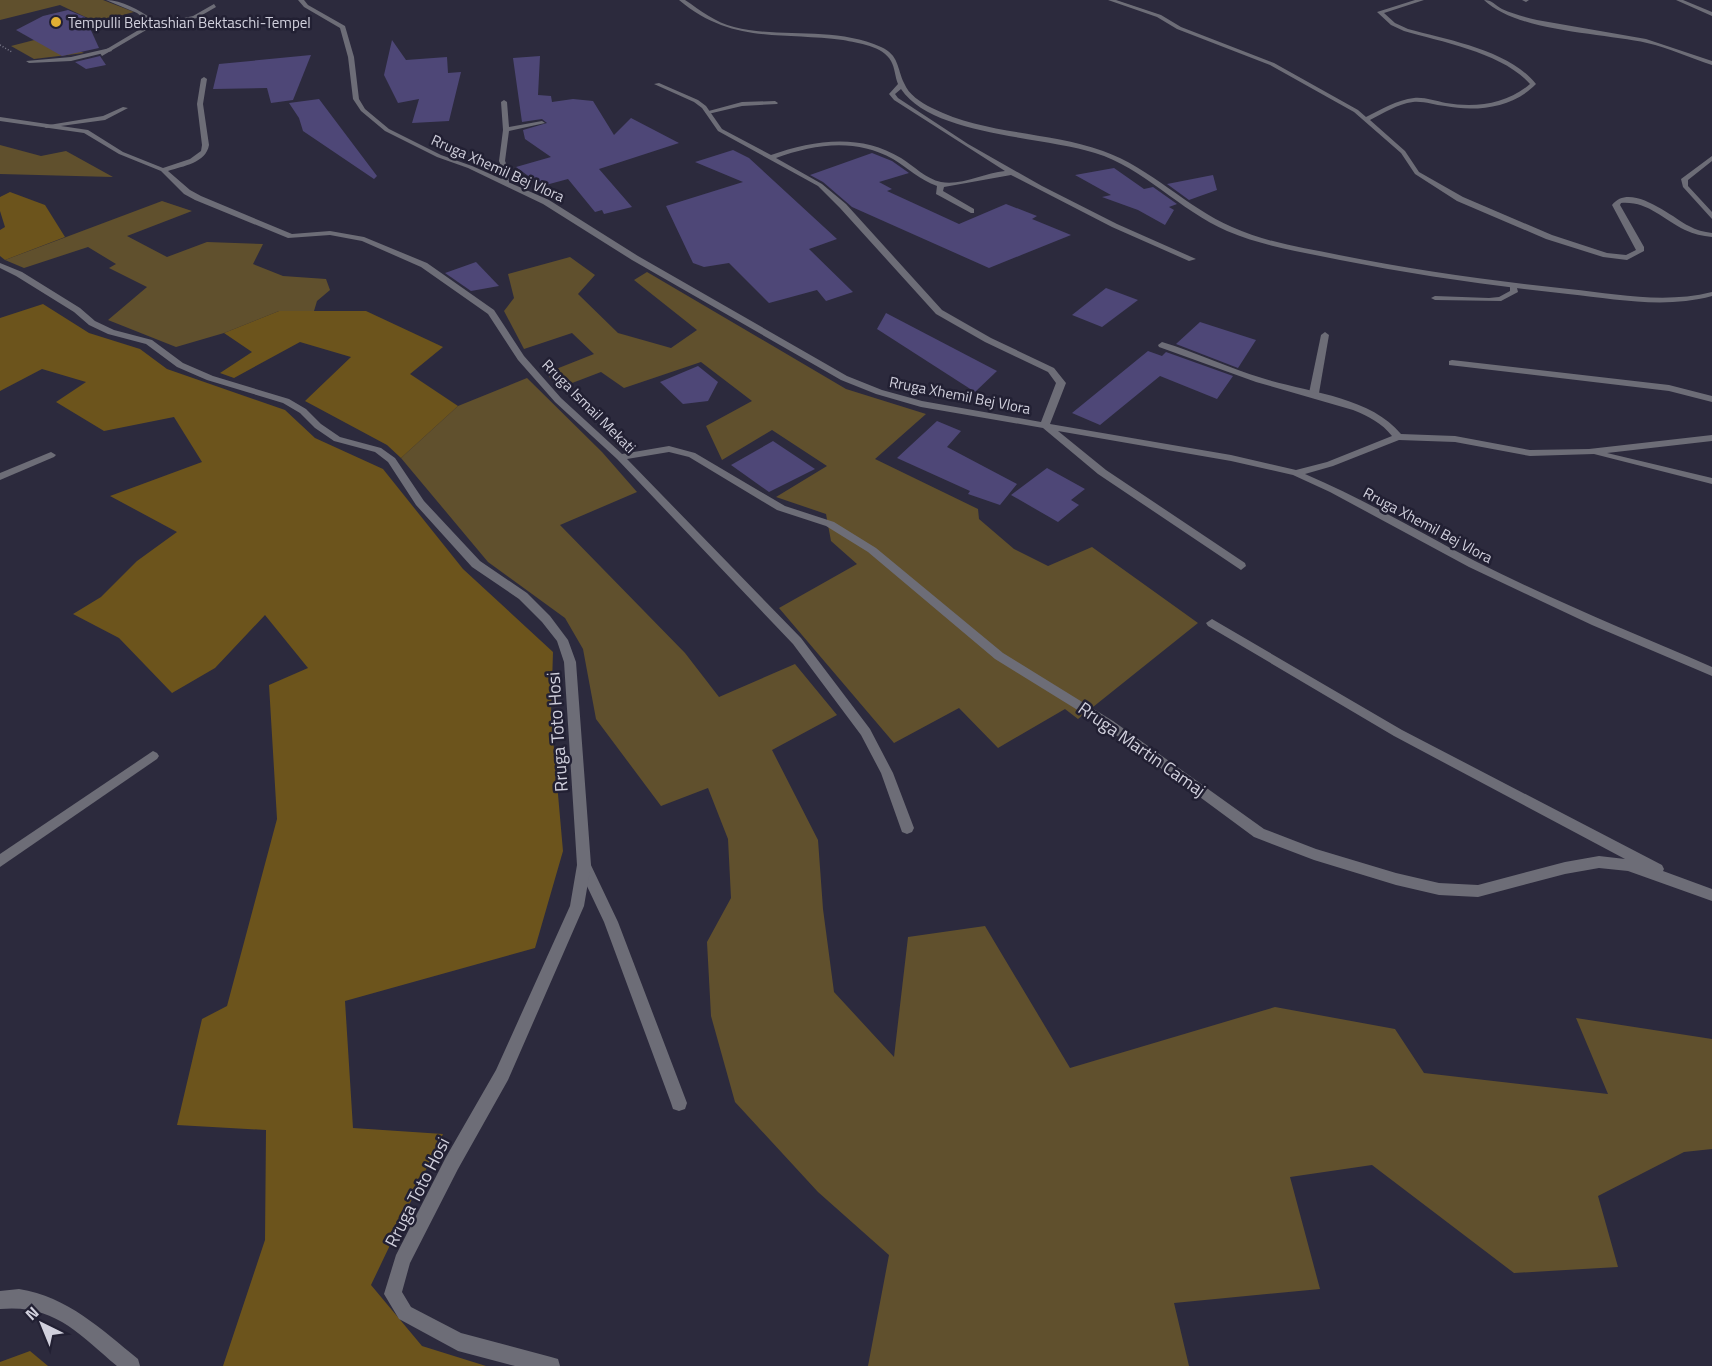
<svg xmlns="http://www.w3.org/2000/svg" width="1712" height="1366" viewBox="0 0 1712 1366" font-family="'Titillium Web',sans-serif">
<style>
.green{fill:#60502d}
.forest{fill:#6c541c}
.building{fill:#4e4777}
.lines{fill:none;stroke-linecap:round;stroke-linejoin:round}
.path{stroke:#7a7989;stroke-width:1.5;stroke-dasharray:1 2;stroke-linecap:butt}
.service{fill:#6d6d77;fill-rule:evenodd}
.minor{fill:#6d6d77;fill-rule:evenodd}
.poi-dot{fill:#e2af34;stroke:#222033;stroke-width:2}
.labels{text-anchor:middle;dominant-baseline:central;stroke-width:5;stroke-linejoin:round;paint-order:stroke}
.far-poi-label{font-size:15px;fill:#d1d0dd;stroke:#222033;text-anchor:start}
.far-street-label{font-size:15px;fill:#d1d0dd;stroke:#222033}
.street-label{font-size:18px;fill:#d1d0dd;stroke:#222033}
</style>
<rect width="100%" height="100%" fill="#2c2a3d"/>
<g class="green">
<path d="M0 0H103L134 12 96 22 60 5 0 20Z"/>
<path d="M46 37 84 53 34 59 11 46Z"/>
<path d="M0 145 41 156 66 151 113 177 0 174Z"/>
<path d="M162 201 192 211 127 236 167 257 207 242 263 244 253 264 283 276 326 279 330 290 317 301 314 311H279L224 333 176 347 108 320 147 287 109 268 116 264 88 247 24 268 5 260Z"/>
<path d="M570 257 595 275 578 294 618 333 671 348 697 330 634 280 647 272 846 389 926 414 875 459 978 509 979 519 1014 549 1048 566 1092 547 1198 623 1078 719 1065 709 998 748 959 708 894 743 779 608 857 564 831 541 826 514 776 497 827 466 772 430 722 460 706 426 752 401 701 362 624 388 601 372 559 388 546 373 594 354 572 333 524 349 504 311 514 298 508 274Z"/>
<path d="M527 378 602 452 637 492 560 525 685 653 719 697 795 664 837 715 772 750 818 840 823 909 834 992 894 1057 908 937 985 926 1070 1068 1275 1007 1395 1029 1424 1073 1608 1094 1576 1018 1712 1039V1149L1684 1152 1598 1196 1618 1267 1514 1273 1372 1165 1290 1177 1320 1289 1174 1303 1189 1366H868L889 1255 818 1192 735 1102 711 1016 707 942 731 898 728 839 708 788 661 806 596 719 583 649 565 618 488 562 401 458 458 406Z"/>
</g>
<g class="forest">
<path d="M10 192 45 205 65 237 5 260 0 256V230L5 227 0 211V197Z"/>
<path d="M43 304 89 333 140 349 167 369 285 410 315 438 383 469 463 569 553 652 551 715 563 851 535 948 345 1001 353 1128 443 1134 371 1285 422 1346 486 1366H223L265 1240 266 1130 177 1125 202 1019 227 1006 277 819 269 685 308 668 265 615 215 668 172 693 119 638 73 614 101 597 137 561 177 532 110 496 202 462 174 417 104 431 56 402 86 382 42 369 0 391V318Z"/>
<path d="M279 311H366L443 347 410 374 458 406 401 458 387 445 305 401 351 357 300 342 234 378 220 373 252 352 224 333Z"/>
<path d="M30 1351 48 1366H0V1362Z"/>
</g>
<g class="building">
<path d="M68 10 85 17 99 48 62 56 16 30 43 16Z"/>
<path d="M392 40 406 60 447 57 448 73 461 72 449 121 412 123 419 99 398 103 384 75Z"/>
<path d="M311 55 293 100 271 103 267 88 213 89 219 64Z"/>
<path d="M100 56 106 65 86 69 75 62Z"/>
<path d="M540 56 538 95 551 96 552 102 573 99 593 101 614 135 631 118 679 143 599 169 632 207 604 214 602 210 595 212 568 179 542 186 516 167 551 157 525 139 523 130 547 123 542 119 522 122 513 58Z"/>
<path d="M319 99 377 176 374 179 303 131 299 118 289 103Z"/>
<path d="M733 150 749 158 837 239 809 249 853 292 826 301 817 290 769 303 729 263 704 267 693 263 666 206 743 182 695 162Z"/>
<path d="M872 153 892 161 909 173 879 182 892 189 887 191 959 224 1006 204 1037 216 1032 219 1071 235 989 268 852 207 823 182 810 175Z"/>
<path d="M1114 168 1144 189 1153 187 1177 204 1169 207 1174 210 1165 225 1138 210 1102 197 1111 195 1075 175Z"/>
<path d="M1213 175 1217 190 1189 200 1167 184Z"/>
<path d="M476 262 499 286 471 291 445 273Z"/>
<path d="M1106 288 1138 300 1102 327 1072 315Z"/>
<path d="M886 313 997 371 975 392 877 329Z"/>
<path d="M1200 322 1256 340 1238 368 1176 344Z"/>
<path d="M1148 351 1162 356 1166 352 1233 376 1217 399 1160 376 1100 425 1072 413Z"/>
<path d="M698 366 718 382 708 401 683 404 660 382Z"/>
<path d="M937 421 961 431 947 447 1017 484 1000 505 968 494 970 491 897 458Z"/>
<path d="M773 441 815 469 769 492 731 465Z"/>
<path d="M1047 468 1085 489 1071 500 1079 505 1058 522 1011 495Z"/>
</g>
<g class="lines">
<path class="path" d="M0 45 12 52"/>
<g class="service">
<path d="M1522 0H1529L1526 2Z"/>
<path d="M214 4 216 7 197 18 150 28 147 26 193 16Z"/>
<path d="M110 48 112 51 71 61 29 63 26 61 71 57Z"/>
<path d="M504 100 507 102 509 127 542 121 545 123 509 131 505 161 509 170V183L505 185 501 183 503 170 499 161 503 130 501 102Z"/>
<path d="M775 101 778 103 777 104 742 106 708 114 705 112 742 102Z"/>
<path d="M123 107 128 108 105 120 46 128 43 126 103 116Z"/>
<path d="M1510 284H1516L1518 292 1501 301 1435 300 1431 298 1435 296 1489 298 1499 297 1510 291Z"/>
<path d="M1325 332 1329 335 1319 393 1314 396 1309 393 1321 335Z"/>
<path d="M51 452 56 455 54 457 0 480V473Z"/>
<path d="M584 859 589 861 618 922 687 1103 685 1109 679 1111 673 1109 671 1103 604 922 577 865 579 861Z"/>
<path d="M19 1289C68 1297 101 1329 138 1359L140 1366H117C78 1333 54 1304 0 1309V1291Z"/>
</g>
<g class="minor">
<path d="M106 0C122 0 139 10 152 19L153 26 102 56 100 53 147 25V21L137 13Z"/>
<path d="M298 0H304L308 5 345 26 354 57 359 99 365 109 389 129 441 155 472 166 549 200 638 256 847 376 882 390 922 401 1041 422 1056 383 1048 372 985 342 936 314 840 208 818 186 718 131 702 108 694 102 654 84 659 83 698 100 706 106 722 129 771 155C814 140 860 133 901 158 914 166 926 179 941 182 961 186 984 173 1005 171L894 100 889 94 898 84C895 77 895 68 891 61 883 46 858 43 843 40 781 32 731 44 679 0H685C700 10 716 23 734 27 782 39 834 26 881 47 899 55 897 68 904 83 909 95 920 102 932 108 986 135 1047 131 1103 151 1151 168 1186 207 1232 227 1265 242 1303 248 1339 255 1415 270 1492 281 1569 289 1617 294 1664 304 1712 292V296C1664 309 1616 299 1568 294 1492 286 1416 275 1340 260 1302 252 1262 246 1227 231 1179 210 1144 168 1095 153 1043 136 932 136 901 89L895 94 898 98 968 144 1042 186 1117 224 1196 259 1189 261 1112 227 1011 175 944 187 943 191 974 209V213H971L936 194 937 186C920 180 908 168 893 159 855 138 815 144 776 158L822 184 846 204 942 310 991 338 1054 368 1066 383 1050 424 1231 455 1296 470 1327 462 1392 436C1382 423 1368 416 1353 410L1256 382 1159 347 1158 345 1162 342C1196 352 1228 368 1262 378 1306 392 1370 396 1401 434L1455 436 1530 450 1589 449 1712 435V441L1607 453 1712 478V484L1594 454 1530 456 1455 442 1399 440 1333 466 1305 474C1364 499 1419 532 1475 561 1552 600 1633 633 1712 667V676L1592 625 1469 567 1330 492 1293 475 1231 461 1058 431 1106 470 1245 563 1246 566 1241 570 1098 474 1043 428 921 407 876 394 841 380 632 260 543 204 468 168 437 157 385 131 361 111 353 99 348 57 340 28 304 7Z"/>
<path d="M1108 0H1116L1161 15 1181 27 1274 63 1358 110 1366 117C1382 109 1397 100 1414 98 1425 97 1435 101 1446 103 1476 108 1507 104 1530 84 1503 53 1442 42 1404 31L1391 25 1377 12 1415 0H1424L1384 13 1395 23 1408 29C1448 40 1509 50 1536 84 1513 108 1476 112 1445 106 1434 105 1424 101 1413 102 1397 104 1384 113 1370 120L1405 151 1419 172 1463 197 1552 235 1607 253 1626 255 1636 250 1612 205C1630 181 1672 217 1689 226 1696 230 1704 232 1712 233V237C1702 236 1694 234 1685 230 1662 219 1648 201 1621 203L1620 205 1644 247V251L1627 260 1603 257 1546 239 1457 201 1415 174 1401 153 1354 112 1270 65 1177 29 1157 17Z"/>
<path d="M1484 0C1492 0 1495 5 1502 9 1513 14 1525 17 1537 20L1646 39 1712 61V65C1690 58 1669 48 1647 43 1602 33 1517 32 1484 0Z"/>
<path d="M1676 0H1683L1712 12V16Z"/>
<path d="M204 77 207 79 203 104 209 145C206 163 183 166 168 171L190 190 201 196 292 234 330 231 364 237 427 263 494 310 524 356 561 398 622 454 669 446 695 453 785 506 834 522 876 548 1003 653 1113 721 1264 829 1316 849 1396 873 1439 883 1478 885 1565 862 1599 856 1625 859 1394 736 1208 626 1206 623 1212 619 1402 730 1662 865 1664 869 1663 871 1712 889V901L1628 871 1599 868 1565 874 1478 897 1439 895 1396 885 1314 860 1254 837 1105 727 995 659 868 552 826 526 777 510 689 457 669 452 627 459 801 638 870 729 893 773 914 828 912 832 907 834 902 832 881 773 861 735 793 644 617 459 555 402 518 360 488 314 421 267 362 241 330 235 288 238 195 200 184 194 161 171 119 154 84 133 0 121V117L88 130 123 152 163 168 190 159 201 151 202 145 197 104 201 79Z"/>
<path d="M1712 156V161L1688 180V186L1712 212V219L1683 187 1681 179Z"/>
<path d="M0 263 22 272 80 308 95 321 114 330 152 340 183 363 213 376 289 399 306 409 321 424 340 437 381 448 395 458 424 501 480 561 527 593 550 616 568 640 576 662 591 865 584 906 508 1080 458 1169 410 1263 402 1292 411 1307 461 1333 551 1357 558 1359 560 1366H515L458 1351 399 1319 384 1294 396 1255 446 1157 496 1070 570 906 577 865 564 662 557 641 542 622 519 599 472 567 416 505 388 462 375 452 334 441 315 428 300 413 283 403 207 380 177 367 146 344 108 334 89 325 74 312 16 276 0 268Z"/>
<path d="M1452 360 1669 385 1712 396V402L1669 391 1449 365V361Z"/>
<path d="M153 751 157 753 159 756 157 759 0 867V854Z"/>
</g>
</g>
<circle class="poi-dot" cx="56" cy="22" r="6"/>
<g class="labels">
<g class="far-poi-label">
<text x="68" y="22">Tempulli Bektashian Bektaschi-Tempel</text>
</g>
<g class="far-street-label">
<text transform="translate(498 168) rotate(24)">Rruga Xhemil Bej Vlora</text>
<text transform="translate(960 395) rotate(11)">Rruga Xhemil Bej Vlora</text>
<text transform="translate(589 406) rotate(45)">Rruga Ismail Mekati</text>
<text transform="translate(1428 525) rotate(28)">Rruga Xhemil Bej Vlora</text>
</g>
<g class="street-label">
<text transform="translate(557 732) rotate(-94)">Rruga Toto Hosi</text>
<text transform="translate(1142 749) rotate(35)">Rruga Martin Camaj</text>
<text transform="translate(417 1192) rotate(-63)">Rruga Toto Hosi</text>
</g>
</g>
<g transform="translate(42 1324) rotate(317)" stroke="#222033" stroke-width="4.5" paint-order="stroke">
<path d="M0-4.5L10 22L0 15L-10 22Z" fill="#d1d0dd"/>
<text y="-9" font-size="16" font-weight="bold" text-anchor="middle" fill="#d1d0dd">N</text>
</g>
</svg>
